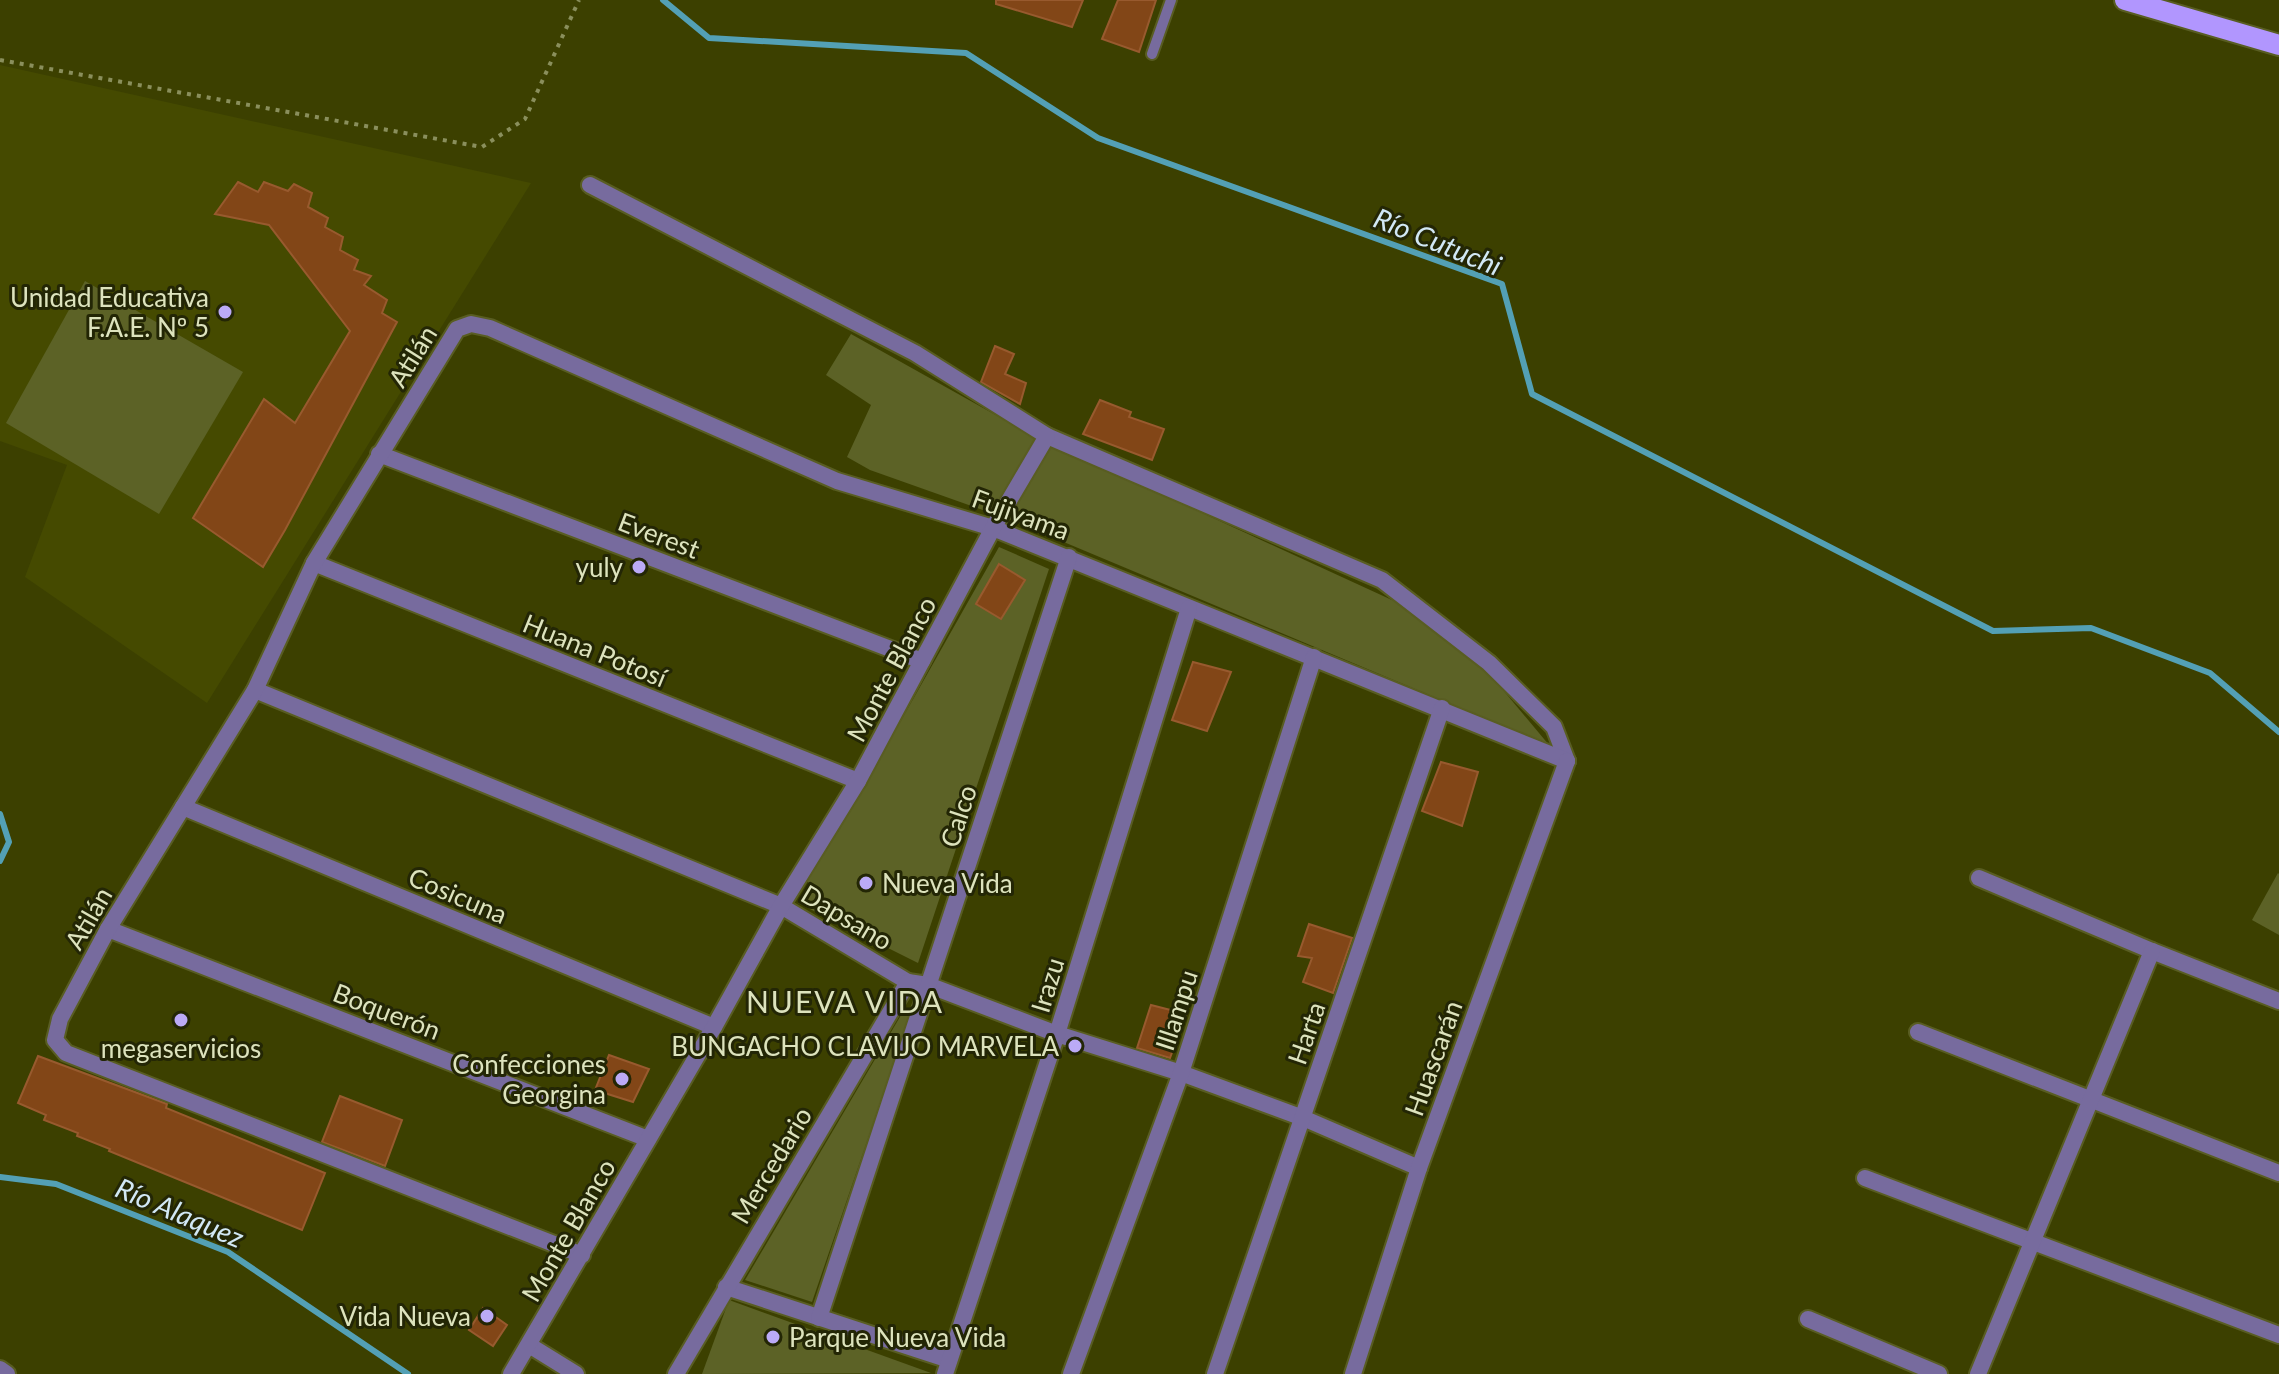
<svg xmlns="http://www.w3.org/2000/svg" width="2279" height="1374" viewBox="0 0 2279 1374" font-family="Lato,sans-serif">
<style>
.built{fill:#454a00}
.green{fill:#5c6226}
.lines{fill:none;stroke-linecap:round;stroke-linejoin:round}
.stream{stroke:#53a0b5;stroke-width:6}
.building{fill:#824617;stroke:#985a2e;stroke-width:2}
.service-casing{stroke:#595d22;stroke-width:14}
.minor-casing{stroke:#595d22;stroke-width:20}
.primary-casing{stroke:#595d22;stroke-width:24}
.path{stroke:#8a8f5c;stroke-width:4;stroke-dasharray:4 6;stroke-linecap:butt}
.service{stroke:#776b9e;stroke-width:10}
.minor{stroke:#776b9e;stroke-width:16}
.primary{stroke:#b196fe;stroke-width:20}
.poi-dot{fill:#bbaaf6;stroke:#232605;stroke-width:3}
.labels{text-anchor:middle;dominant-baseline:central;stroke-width:6;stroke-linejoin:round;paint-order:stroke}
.poi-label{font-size:26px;fill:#dde3bd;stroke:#232605;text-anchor:end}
.street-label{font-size:26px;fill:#dde3bd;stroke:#232605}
.water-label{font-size:28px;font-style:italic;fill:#d2e8f5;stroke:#232605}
.quarter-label{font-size:30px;letter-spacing:2px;fill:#dde3bd;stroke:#232605}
</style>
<rect width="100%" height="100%" fill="#3c4000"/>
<path class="built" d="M0 65 531 183 207 703 25 577 67 465 0 441Z"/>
<g class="green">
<path d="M85 281 243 372 159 514 6 423Z"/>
<path d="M851 334 1028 433 1405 606 1488 672 1549 745 1011 520 870 470 847 457 871 405 826 375Z"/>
<path d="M999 547 1049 569 918 963 798 903 809 883 806 881 836 832H838Z"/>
<path d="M2278 873 2279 874V935L2252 920Z"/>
<path d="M904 1010 911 1013 812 1302 745 1280Z"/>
<path d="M729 1300 931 1373 702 1374Z"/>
</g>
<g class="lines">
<g class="stream">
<path d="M663 0 709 38 966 53 1098 138 1502 284 1532 394 1993 631 2091 628 2210 673 2279 732"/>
<path d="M0 814 9 842 0 861"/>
<path d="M0 1177 56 1184 228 1252 408 1374"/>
</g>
</g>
<g class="building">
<path d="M996 0H1083L1072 27 996 4Z"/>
<path d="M1118 0H1156L1139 52 1102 39Z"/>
<path d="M238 182 258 192 264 182 288 191 294 184 312 193 308 207 328 218 325 227 343 237 340 250 358 260 354 270 371 276 364 285 387 300 382 313 397 322 285 530 263 567 193 518 264 399 295 423 350 331 269 225 215 214Z"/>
<path d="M995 346 1014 354 1005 374 1026 383 1020 404 981 382Z"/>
<path d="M1100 400 1131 412 1129 417 1164 429 1152 460 1083 434Z"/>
<path d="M999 564 1025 580 1001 619 976 604Z"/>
<path d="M1193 662 1231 672 1207 731 1172 720Z"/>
<path d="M1441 762 1478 772 1462 826 1422 811Z"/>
<path d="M1309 924 1352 938 1333 993 1303 982 1312 958 1298 956Z"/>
<path d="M1151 1005 1186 1014 1170 1058 1137 1048Z"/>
<path d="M609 1055 649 1069 633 1102 595 1090Z"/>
<path d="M38 1056 167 1104 166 1108 325 1173 302 1230 109 1151 110 1149 77 1136 78 1133 44 1120 46 1115 18 1103Z"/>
<path d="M340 1096 402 1120 385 1166 322 1142Z"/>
<path d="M483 1308 507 1325 493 1346 469 1330Z"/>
</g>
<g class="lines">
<g class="service-casing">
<path id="service" d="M1152 54 1171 0"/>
</g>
<g class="minor-casing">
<g id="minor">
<path d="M1047 436 1382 580 1489 663 1554 727 1567 761"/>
<path d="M379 454 922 661"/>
<path d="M314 563 858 781"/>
<path d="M255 690 781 906 908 982 928 985 1057 1034 1181 1073 1303 1118 1419 1168"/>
<path d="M183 807 714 1027"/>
<path d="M1979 878 2152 951 2279 1001"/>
<path d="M108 929 648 1139"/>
<path d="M1918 1032 2279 1173"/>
<path d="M1865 1178 2279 1335"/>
<path d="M582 1255 66 1053 55 1040 60 1019 108 929 255 690 314 563 457 329 471 324 490 328 837 481 993 528 1567 761"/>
<path d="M726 1287 949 1360"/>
<path d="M819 1318 1069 557"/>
<path d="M1808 1319 1939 1374"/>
<path d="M529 1345 576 1374"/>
<path d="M0 1369 7 1374"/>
<path d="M511 1374 714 1027 781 906 858 781 993 528 1047 436 915 353 590 185"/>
<path d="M676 1374 908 982"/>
<path d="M945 1374 1057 1034 1189 608"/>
<path d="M1071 1374 1181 1073 1314 657"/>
<path d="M1215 1374 1442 708"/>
<path d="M1353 1374 1419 1168 1567 761"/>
<path d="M1978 1374 2152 951"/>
</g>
</g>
<g class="primary-casing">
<path id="primary" d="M2125 0 2279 45"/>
</g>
<path class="path" d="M0 60 482 147 525 119 579 0"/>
<use href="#service" class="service"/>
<use href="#minor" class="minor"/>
<use href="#primary" class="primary"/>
</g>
<g class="poi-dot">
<circle cx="225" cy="312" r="8"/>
<circle cx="639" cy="567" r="8"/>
<circle cx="866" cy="883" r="8"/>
<circle cx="181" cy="1020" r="8"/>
<circle cx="1075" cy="1046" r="8"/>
<circle cx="622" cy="1079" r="8"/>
<circle cx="487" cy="1316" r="8"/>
<circle cx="773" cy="1337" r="8"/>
</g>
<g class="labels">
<g class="poi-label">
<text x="209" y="297">Unidad Educativa<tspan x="209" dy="30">F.A.E. Nº 5</tspan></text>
<text x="623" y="567">yuly</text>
<text x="882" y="883" text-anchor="start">Nueva Vida</text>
<text x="1059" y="1046">BUNGACHO CLAVIJO MARVELA</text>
<text x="181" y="1048" text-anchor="middle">megaservicios</text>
<text x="606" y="1064">Confecciones<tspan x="606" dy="30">Georgina</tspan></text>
<text x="471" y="1316">Vida Nueva</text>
<text x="789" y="1337" text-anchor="start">Parque Nueva Vida</text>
</g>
<g class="street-label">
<text transform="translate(412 356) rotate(-58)">Atilán</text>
<text transform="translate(1021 514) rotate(20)">Fujiyama</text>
<text transform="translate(659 535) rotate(21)">Everest</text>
<text transform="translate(595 650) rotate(22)">Huana Potosí</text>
<text transform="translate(891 669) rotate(-62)">Monte Blanco</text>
<text transform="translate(958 816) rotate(-72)">Calco</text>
<text transform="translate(458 895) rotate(23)">Cosicuna</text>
<text transform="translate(847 917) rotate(31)">Dapsano</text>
<text transform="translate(88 918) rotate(-60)">Atilán</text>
<text transform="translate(1047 985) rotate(-73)">Irazu</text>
<text transform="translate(1176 1010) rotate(-72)">Illampu</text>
<text transform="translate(387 1011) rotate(21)">Boquerón</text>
<text transform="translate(1306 1033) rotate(-71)">Harta</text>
<text transform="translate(1433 1058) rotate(-70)">Huascarán</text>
<text transform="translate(771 1165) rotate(-59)">Mercedario</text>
<text transform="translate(568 1230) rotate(-60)">Monte Blanco</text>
</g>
<g class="water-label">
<text transform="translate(1438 241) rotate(22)">Río Cutuchi</text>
<text transform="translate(180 1212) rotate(23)">Río Alaquez</text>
</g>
<g class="quarter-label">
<text x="845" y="1001">NUEVA VIDA</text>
</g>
</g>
</svg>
